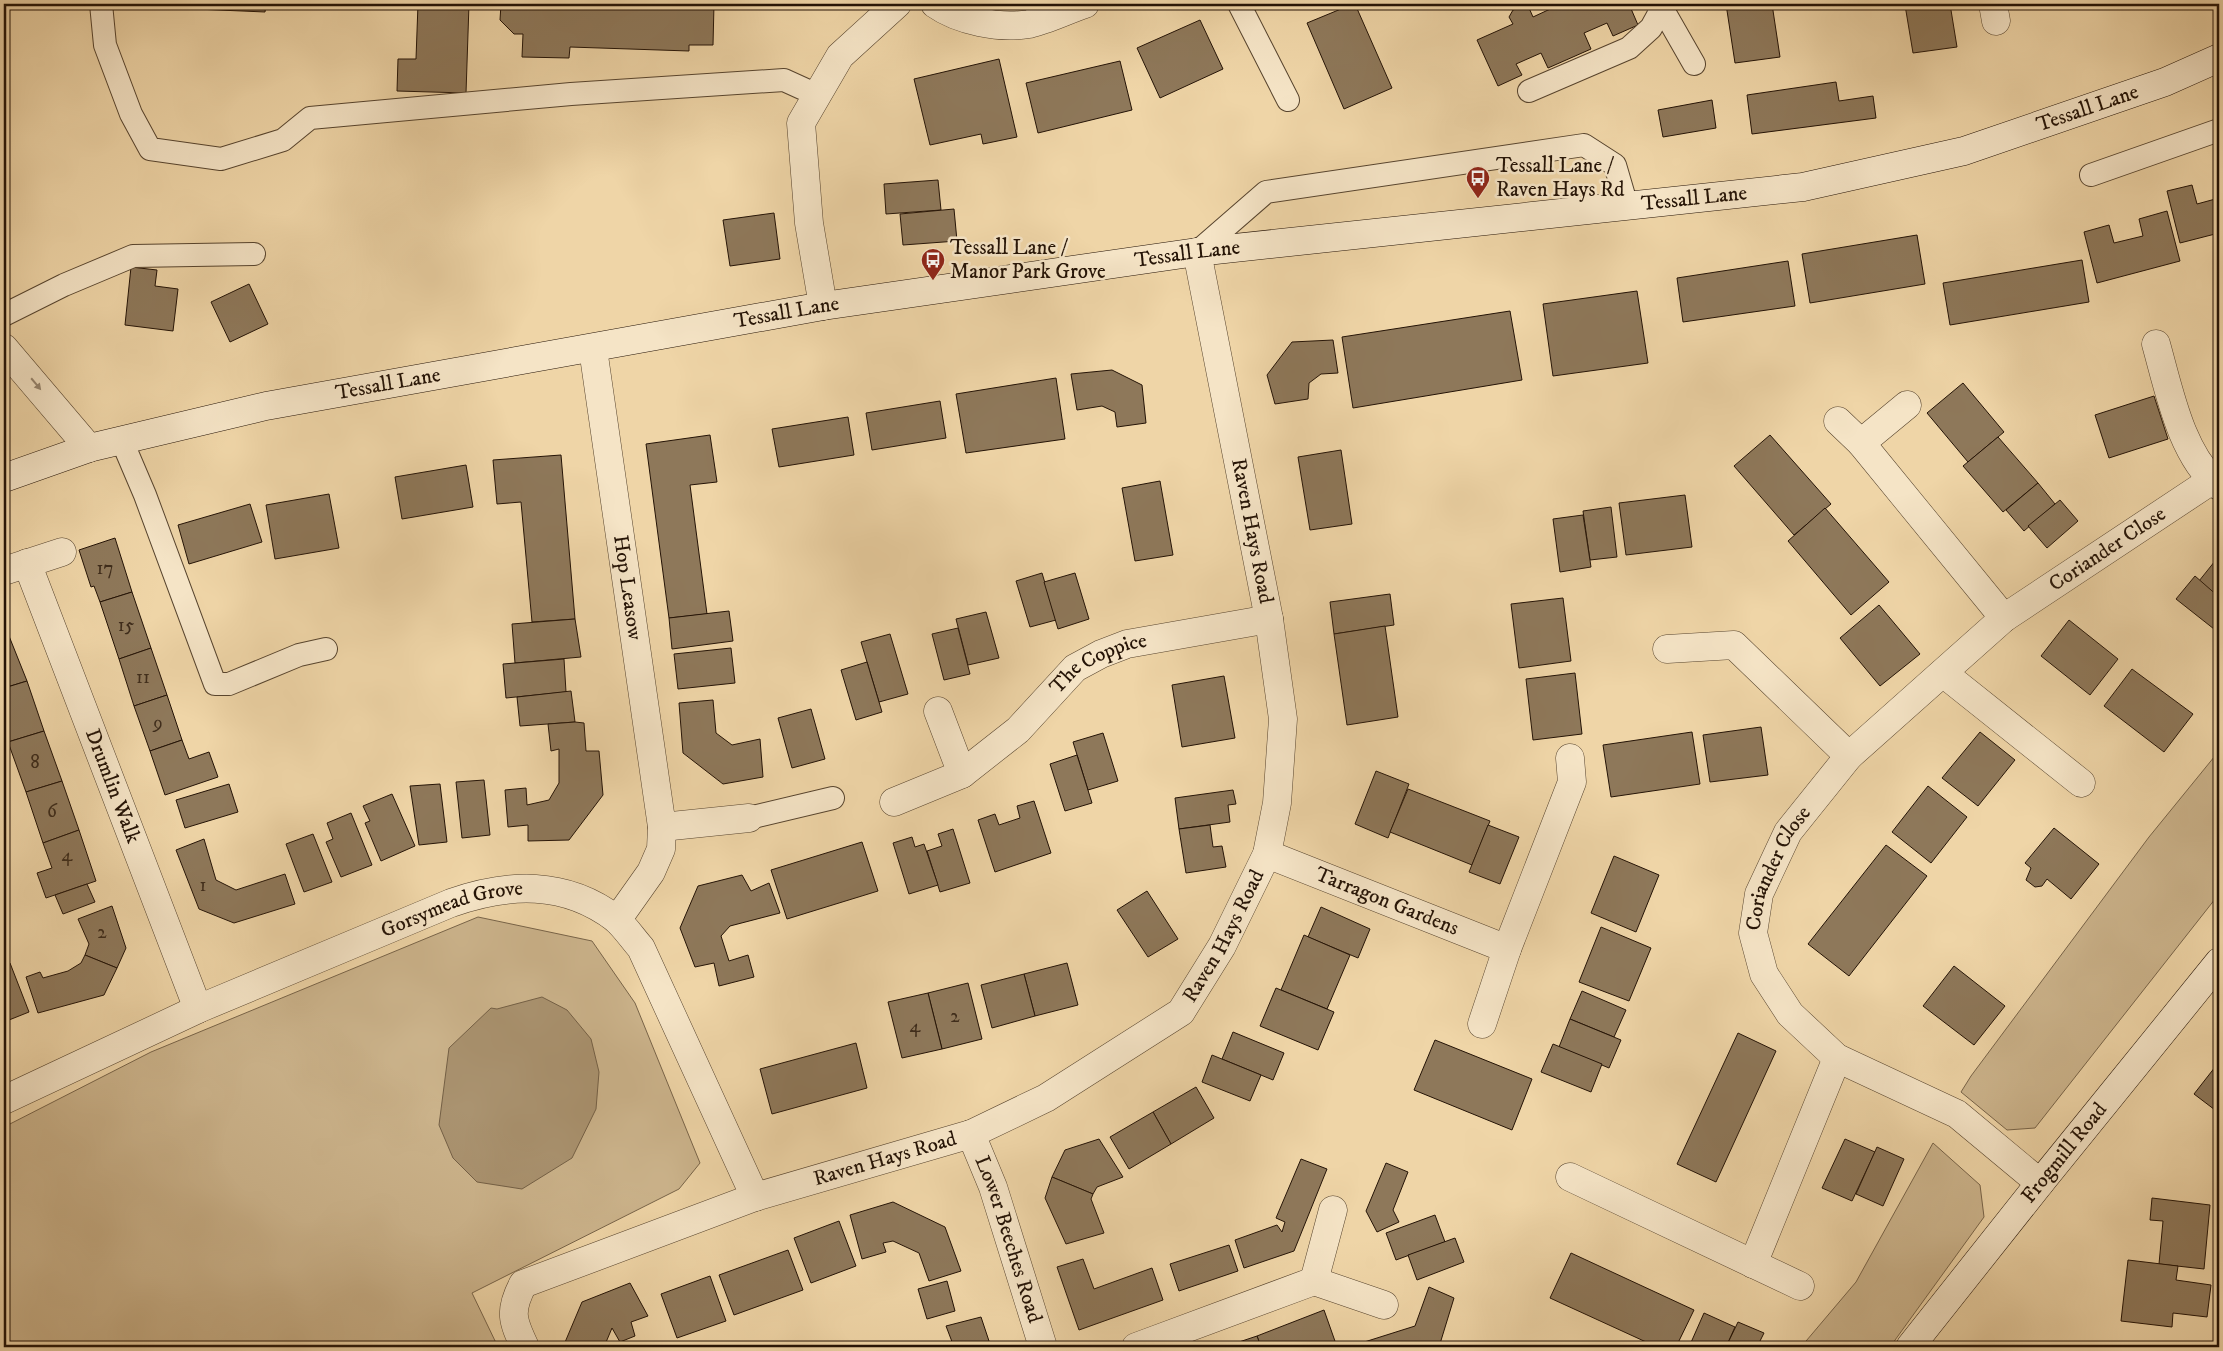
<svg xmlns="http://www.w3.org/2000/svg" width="2223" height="1351" viewBox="0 0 2223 1351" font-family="'IM FELL DW Pica',serif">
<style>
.green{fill:#ccb48c;stroke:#786449}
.water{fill:#aa9370;stroke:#746046}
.building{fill:#8e785a;stroke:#241306}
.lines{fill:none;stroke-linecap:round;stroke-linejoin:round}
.lane-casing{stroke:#57442e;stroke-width:24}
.street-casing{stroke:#57442e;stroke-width:29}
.secondary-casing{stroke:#241306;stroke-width:29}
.lane{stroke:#f5e4c6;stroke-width:22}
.street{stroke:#f5e4c6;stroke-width:28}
.secondary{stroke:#f5e4c6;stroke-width:28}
.oneway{fill:#978670}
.labels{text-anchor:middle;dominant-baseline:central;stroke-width:5;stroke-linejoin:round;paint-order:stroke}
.number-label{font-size:19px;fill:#3e2c1b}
.street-label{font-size:21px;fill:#241306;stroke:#f5e4c6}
.poi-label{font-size:21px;fill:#241306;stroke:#f5e4c6;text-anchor:start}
</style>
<rect width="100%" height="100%" fill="#efd5a7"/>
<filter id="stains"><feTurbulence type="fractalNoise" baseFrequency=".004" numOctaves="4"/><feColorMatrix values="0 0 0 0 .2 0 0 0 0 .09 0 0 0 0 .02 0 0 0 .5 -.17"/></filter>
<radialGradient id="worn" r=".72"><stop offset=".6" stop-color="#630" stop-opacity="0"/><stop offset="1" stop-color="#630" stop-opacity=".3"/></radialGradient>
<g class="green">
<path d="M2219 751V894L2035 1128 2007 1130 1961 1092 1971 1076 2149 837Z"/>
<path d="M478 917 592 941 635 1003 700 1163 679 1189 472 1293 498 1347H4V1127L151 1052Z"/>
<path d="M1933 1143 1980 1185 1984 1217 1890 1347H1801L1856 1282Z"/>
</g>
<path class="water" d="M542 997 567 1010 591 1039 599 1072 596 1109 572 1158 522 1189 477 1182 453 1158 439 1125 449 1048 491 1008 497 1009Z"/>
<g class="building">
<path d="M149 4H266L265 12 149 7Z"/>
<path d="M418 4H469L466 93 397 91 398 59H416Z"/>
<path d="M501 4H714L713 45H689V51L570 47 569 58 522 57 523 34H514L500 20Z"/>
<path d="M1353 4H1355L1392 88 1344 109 1307 23Z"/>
<path d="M1561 4H1629L1638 25 1613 36 1607 23 1584 33 1591 49 1548 68 1541 53 1516 64 1522 75 1498 86 1477 40 1513 24 1509 17 1513 10 1522 6 1529 8 1533 17Z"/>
<path d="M1726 4H1772L1780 57 1735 63Z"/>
<path d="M1917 4H1950L1957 47 1913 53 1905 5Z"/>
<path d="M1200 20 1223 69 1160 98 1137 48Z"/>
<path d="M999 59 1017 137 983 144 981 134 930 145 914 79Z"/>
<path d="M1120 61 1132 110 1038 133 1026 83Z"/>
<path d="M1836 82 1839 101 1873 96 1876 118 1752 134 1747 95Z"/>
<path d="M1712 100 1716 128 1663 137 1658 110Z"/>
<path d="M938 180 941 210 886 214 884 184Z"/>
<path d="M2192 185 2197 204 2219 198V233L2180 243 2167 191Z"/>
<path d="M954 209 957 241 903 245 900 214Z"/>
<path d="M2167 211 2180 261 2097 283 2084 232 2109 225 2114 243 2143 236 2139 219Z"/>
<path d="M774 213 780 259 730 266 723 220Z"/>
<path d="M1917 235 1925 284 1810 303 1802 254Z"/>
<path d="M2082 260 2089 302 1950 325 1943 283Z"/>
<path d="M1788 261 1795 306 1683 322 1677 278Z"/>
<path d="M131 267 157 270 155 286 178 289 173 331 125 325Z"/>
<path d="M249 284 268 324 230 342 211 302Z"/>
<path d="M1637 291 1648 363 1553 376 1543 304Z"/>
<path d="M1510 311 1522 380 1353 408 1342 337Z"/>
<path d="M1333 340 1338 373 1321 374 1309 383 1308 399 1275 404 1267 375 1292 342Z"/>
<path d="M1112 370 1142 385 1146 423 1117 427 1115 412 1102 406 1077 410 1071 374Z"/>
<path d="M1056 378 1065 439 966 453 956 394Z"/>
<path d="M1963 383 2004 432 1968 462 1927 413Z"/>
<path d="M2154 396 2168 439 2109 458 2095 415Z"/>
<path d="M940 401 946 438 872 450 866 413Z"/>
<path d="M848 417 854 455 779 467 772 429Z"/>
<path d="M710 435 717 482 690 485 707 614 669 618 646 444Z"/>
<path d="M1770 435 1831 504 1794 535 1734 466Z"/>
<path d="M1998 437 2038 483 2003 512 1963 466Z"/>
<path d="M1341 450 1352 524 1310 530 1298 457Z"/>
<path d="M561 455 575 619 532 622 521 502 497 504 493 460Z"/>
<path d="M466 465 473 507 402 519 395 477Z"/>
<path d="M1160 481 1173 555 1135 561 1122 488Z"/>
<path d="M2038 483 2055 504 2024 531 2006 510Z"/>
<path d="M329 494 339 548 275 559 266 505Z"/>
<path d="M1685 495 1692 547 1626 555 1619 503Z"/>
<path d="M2060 500 2078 521 2047 548 2028 526Z"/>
<path d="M250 504 262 542 189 564 178 525Z"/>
<path d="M1611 507 1617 557 1590 560 1583 511Z"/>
<path d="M1825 508 1889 582 1851 615 1788 541Z"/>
<path d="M1583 515 1591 567 1560 572 1553 519Z"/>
<path d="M115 538 132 592 100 602 94 586 91 587 79 550Z"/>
<path d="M2219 556V597L2199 581Z"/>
<path d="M1042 573 1056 620 1030 627 1016 581Z"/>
<path d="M1075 573 1089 619 1058 629 1044 582Z"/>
<path d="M2195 576 2219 597V622L2214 629 2176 599Z"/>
<path d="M132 592 151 648 119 659 100 602Z"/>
<path d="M1390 594 1394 625 1334 634 1330 602Z"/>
<path d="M1563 598 1571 661 1519 668 1511 604Z"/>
<path d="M1879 605 1920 654 1880 686 1840 638Z"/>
<path d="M729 611 733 641 672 649 669 618Z"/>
<path d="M986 612 999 658 968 665 956 619Z"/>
<path d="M575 619 581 657 515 663 512 624Z"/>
<path d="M2069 620 2118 659 2090 695 2041 656Z"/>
<path d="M1385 626 1398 717 1347 725 1334 634Z"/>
<path d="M958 628 970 674 944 680 932 634Z"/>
<path d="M7 631 27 681 4 688V632Z"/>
<path d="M890 634 908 694 879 702 861 642Z"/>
<path d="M151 648 167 695 134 706 119 659Z"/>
<path d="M731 648 735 683 678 689 674 654Z"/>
<path d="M564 659 566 692 506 698 503 664Z"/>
<path d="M867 662 882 712 856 720 841 670Z"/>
<path d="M2132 669 2193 714 2164 752 2104 706Z"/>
<path d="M1575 673 1582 734 1533 740 1526 679Z"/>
<path d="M1224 676 1235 738 1182 747 1172 685Z"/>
<path d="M27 681 44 731 8 742 4 729V688Z"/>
<path d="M571 691 575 722 520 726 517 697Z"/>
<path d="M167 695 182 740 150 751 134 706Z"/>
<path d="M713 700 716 733 732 745 760 739 763 777 723 784 683 753 679 703Z"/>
<path d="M811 709 825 759 792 768 778 718Z"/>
<path d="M575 722 584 723 586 751H599L603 795 569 840 528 841V825L508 827 505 790 526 788 527 805 549 800 559 783V749L551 751 548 724Z"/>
<path d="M1761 727 1768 775 1710 782 1703 735Z"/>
<path d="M44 731 62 781 26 792 8 742Z"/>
<path d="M1692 732 1700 784 1611 797 1603 745Z"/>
<path d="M1980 732 2015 760 1978 806 1942 778Z"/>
<path d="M1103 733 1118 781 1088 790 1073 742Z"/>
<path d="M182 740 189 759 209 752 218 777 165 795 150 751Z"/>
<path d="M1077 755 1092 803 1065 811 1050 764Z"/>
<path d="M1376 771 1409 784 1388 838 1355 824Z"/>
<path d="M484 780 490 835 462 838 456 782Z"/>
<path d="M62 781 79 830 43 843 26 792Z"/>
<path d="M229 784 238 812 185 828 176 800Z"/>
<path d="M440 784 447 842 419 845 410 786Z"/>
<path d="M1928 786 1967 817 1931 863 1892 832Z"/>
<path d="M1408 789 1490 821 1472 865 1390 832Z"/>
<path d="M1233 790 1236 804 1228 805 1230 822 1179 829 1175 798Z"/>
<path d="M392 794 415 846 381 861 365 823 370 821 363 806Z"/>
<path d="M1034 801 1051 853 995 872 978 820 995 814 999 825 1020 818 1017 806Z"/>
<path d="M351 813 372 865 341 877 326 842 333 839 327 823Z"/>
<path d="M1210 825 1213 847 1222 846 1226 867 1186 873 1179 829Z"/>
<path d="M1488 825 1519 837 1500 884 1469 872Z"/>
<path d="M2054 828 2099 864 2071 899 2047 879 2042 886 2035 887 2026 880 2031 868 2025 863Z"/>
<path d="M953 829 970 883 940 892 927 851 942 846 938 834Z"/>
<path d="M79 830 96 881 46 898 37 873 52 868 43 843Z"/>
<path d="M313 834 332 882 304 892 286 844Z"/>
<path d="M912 837 915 847 924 844 938 885 909 894 893 843Z"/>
<path d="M204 839 216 880 236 890 285 874 295 904 234 923 199 909 176 850Z"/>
<path d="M862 842 878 891 787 919 771 870Z"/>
<path d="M1886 845 1927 876 1849 976 1808 944Z"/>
<path d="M1614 856 1659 875 1636 932 1591 913Z"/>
<path d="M742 875 751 891 769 883 780 913 730 926 721 936 729 961 748 955 754 977 719 986 714 963 695 967 680 928 698 886Z"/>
<path d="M87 884 95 902 63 914 55 895Z"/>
<path d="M1147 891 1178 939 1148 957 1117 910Z"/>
<path d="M112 906 126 948 117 968 85 955 89 944 78 919Z"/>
<path d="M1321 907 1370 929 1358 958 1308 937Z"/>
<path d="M1601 927 1651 948 1629 1001 1579 982Z"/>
<path d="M1304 935 1350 955 1327 1009 1281 990Z"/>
<path d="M85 955 117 968 104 995 38 1013 26 977 40 972 43 978 68 971 81 963Z"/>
<path d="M10 963 29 1012 4 1022V966Z"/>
<path d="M1067 963 1078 1005 1035 1016 1024 974Z"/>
<path d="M1954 966 2005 1006 1974 1045 1923 1006Z"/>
<path d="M1024 974 1035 1016 992 1028 981 985Z"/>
<path d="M968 983 982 1039 942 1049 928 993Z"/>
<path d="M1276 988 1334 1012 1318 1050 1260 1026Z"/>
<path d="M1582 991 1626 1010 1614 1037 1570 1019Z"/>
<path d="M928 993 942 1049 902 1058 888 1002Z"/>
<path d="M1570 1019 1621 1040 1609 1068 1559 1047Z"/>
<path d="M1233 1032 1284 1053 1273 1080 1222 1059Z"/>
<path d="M1738 1033 1776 1051 1716 1182 1677 1164Z"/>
<path d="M1435 1040 1532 1079 1512 1130 1414 1090Z"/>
<path d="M856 1043 867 1088 772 1114 760 1069Z"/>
<path d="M1553 1044 1602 1064 1591 1092 1541 1072Z"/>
<path d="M1212 1055 1261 1075 1250 1101 1202 1082Z"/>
<path d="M2219 1062V1113L2194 1094Z"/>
<path d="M1196 1087 1214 1118 1171 1144 1153 1112Z"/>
<path d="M1153 1112 1171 1144 1129 1169 1110 1137Z"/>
<path d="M1099 1139 1123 1177 1097 1187 1093 1194 1052 1177 1065 1150Z"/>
<path d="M1845 1139 1875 1152 1852 1201 1822 1188Z"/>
<path d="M1877 1147 1904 1159 1883 1206 1856 1194Z"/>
<path d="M1301 1159 1327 1169 1294 1251 1244 1268 1235 1240 1277 1225 1282 1232 1285 1222 1276 1218Z"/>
<path d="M1386 1163 1408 1172 1393 1210 1399 1222 1377 1232 1366 1211Z"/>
<path d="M1052 1177 1093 1194 1091 1199 1104 1233 1066 1244 1045 1198Z"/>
<path d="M2152 1198 2210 1205 2204 1269 2159 1264 2163 1221 2150 1220Z"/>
<path d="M893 1202 945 1227 961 1271 929 1281 919 1253 893 1241 883 1243 886 1252 862 1259 850 1215Z"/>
<path d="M1435 1215 1445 1242 1396 1260 1386 1233Z"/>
<path d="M839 1221 856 1266 811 1283 794 1238Z"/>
<path d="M1455 1238 1464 1262 1417 1280 1408 1255Z"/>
<path d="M1229 1245 1238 1271 1179 1291 1170 1264Z"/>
<path d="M788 1250 803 1290 734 1315 719 1275Z"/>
<path d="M1571 1253 1694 1310 1676 1347H1657L1550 1298Z"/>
<path d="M1083 1259 1094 1289 1152 1268 1163 1300 1079 1330 1057 1267Z"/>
<path d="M2128 1260 2178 1266 2176 1280 2211 1285 2207 1317 2173 1313 2172 1327 2121 1321Z"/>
<path d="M710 1276 726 1321 677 1338 661 1294Z"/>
<path d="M947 1281 955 1311 927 1319 918 1289Z"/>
<path d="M630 1283 648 1316 631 1322 635 1336 620 1342 612 1328 604 1347H563L582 1302Z"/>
<path d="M1429 1287 1454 1298 1439 1347H1359L1358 1344 1415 1326Z"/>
<path d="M1324 1310 1336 1344 1328 1347H1261L1257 1336Z"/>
<path d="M1704 1313 1735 1327 1726 1347H1689Z"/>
<path d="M981 1317 991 1347H954L946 1326Z"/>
<path d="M1738 1322 1764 1333 1757 1347H1726Z"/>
<path d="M1257 1336 1261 1347H1224Z"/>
<path d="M2066 1343 2103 1346V1347H2066Z"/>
</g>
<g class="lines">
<g class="lane-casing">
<g id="lane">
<path d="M101 4 105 45 131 114 150 149 221 159 283 140 310 118 571 94 784 80 817 95"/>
<path d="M1239 4 1288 100"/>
<path d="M1662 8 1694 64"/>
<path d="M1529 91 1629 48 1651 28 1662 8"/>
<path d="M2091 175 2219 130"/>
<path d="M1197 252 1266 192 1584 145 1615 165 1627 206"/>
<path d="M4 315 64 285 133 256 254 254"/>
<path d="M122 441 145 495 215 684H229L299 655 326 649"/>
<path d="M749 818 833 798"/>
</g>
</g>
<g class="street-casing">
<g id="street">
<path d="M935 4C959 21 1000 29 1029 24 1047 20 1067 10 1085 4"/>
<path d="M1660 4 1662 8"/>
<path d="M1993 4 1996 21"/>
<path d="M823 306 809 223 801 123 840 56 897 4"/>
<path d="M2156 344C2169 390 2181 455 2219 486"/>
<path d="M4 348 89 448"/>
<path id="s1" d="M593 349 662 827 749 818"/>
<path d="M1907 405 1861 443 2004 618"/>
<path d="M1838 421 1861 443"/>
<path id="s2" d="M27 563 198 1009"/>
<path d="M4 571 62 552"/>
<path d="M1667 649 1734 645 1849 756"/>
<path d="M1943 673 2081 783"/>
<path d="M938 711 962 774"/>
<path id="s3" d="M894 802 962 774 1018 730 1075 668 1101 654 1127 644 1269 619"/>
<path id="s4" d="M1267 854 1507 949"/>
<path d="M617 920 651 872 661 849 662 827"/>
<path d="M1482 1024 1507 949 1572 782 1570 758"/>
<path id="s5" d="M4 1100 198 1009 451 903C508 883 565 880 616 919 625 927 633 939 641 948L755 1197"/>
<path id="s6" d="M971 1134 993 1187 1043 1347"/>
<path d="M1570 1177 1800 1286"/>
<path id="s7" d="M2040 1183 1957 1114 1837 1058 1790 1014 1764 974 1753 933 1759 894 1788 832 1849 756 2004 618 2212 480"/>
<path d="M1333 1210 1314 1281 1384 1305"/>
<path d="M1753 1264 1837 1058"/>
<path id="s8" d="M525 1347C512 1320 509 1311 523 1284L755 1197 971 1134 1046 1098 1181 1012 1222 946 1267 854 1277 803 1283 719 1269 619 1197 252"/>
<path d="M1136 1347 1314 1281"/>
</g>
</g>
<g class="secondary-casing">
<g id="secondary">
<path id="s9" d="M4 478 89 448 266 406 823 306 1197 252 1803 187 1964 151 2165 82 2219 58"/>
<path id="s10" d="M1910 1347 2040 1183 2219 962"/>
</g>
</g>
<use href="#lane" class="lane"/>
<use href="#street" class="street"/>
<use href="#secondary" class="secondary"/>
</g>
<defs><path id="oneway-solid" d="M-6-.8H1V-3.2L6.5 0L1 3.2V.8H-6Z" transform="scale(1.25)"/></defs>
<use class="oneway" href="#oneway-solid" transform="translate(36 384) rotate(50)"/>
<defs>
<g id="bus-pin" transform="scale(1.25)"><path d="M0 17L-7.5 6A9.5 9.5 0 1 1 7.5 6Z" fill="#8f2418" stroke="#f5e4c6"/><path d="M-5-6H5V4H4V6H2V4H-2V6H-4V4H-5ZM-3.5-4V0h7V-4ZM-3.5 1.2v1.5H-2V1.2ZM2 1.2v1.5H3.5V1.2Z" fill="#fff"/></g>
</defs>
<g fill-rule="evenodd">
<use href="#bus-pin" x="1478" y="178"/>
<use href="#bus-pin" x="933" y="260"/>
</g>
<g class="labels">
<g class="number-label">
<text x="105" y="568">17</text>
<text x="126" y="625">15</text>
<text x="143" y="677">11</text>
<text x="158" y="723">9</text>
<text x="35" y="762">8</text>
<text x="52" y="811">6</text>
<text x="67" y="855">4</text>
<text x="203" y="885">1</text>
<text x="102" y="932">2</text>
<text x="955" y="1016">2</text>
<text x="915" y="1026">4</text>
</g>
<g class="street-label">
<text stroke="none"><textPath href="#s9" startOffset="2121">Tessall Lane</textPath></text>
<text stroke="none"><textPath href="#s9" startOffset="1716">Tessall Lane</textPath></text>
<text stroke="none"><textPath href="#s9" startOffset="1206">Tessall Lane</textPath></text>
<text stroke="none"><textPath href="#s9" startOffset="801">Tessall Lane</textPath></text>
<text stroke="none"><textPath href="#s9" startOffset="396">Tessall Lane</textPath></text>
<text transform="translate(1252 531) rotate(79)">Raven Hays Road</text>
<text stroke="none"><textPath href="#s7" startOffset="932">Coriander Close</textPath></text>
<text stroke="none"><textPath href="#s1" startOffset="241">Hop Leasow</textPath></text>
<text stroke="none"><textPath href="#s3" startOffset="252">The Coppice</textPath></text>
<text stroke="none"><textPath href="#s2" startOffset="239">Drumlin Walk</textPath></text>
<text stroke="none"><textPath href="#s7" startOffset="465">Coriander Close</textPath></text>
<text stroke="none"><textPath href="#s4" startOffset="129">Tarragon Gardens</textPath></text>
<text stroke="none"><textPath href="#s5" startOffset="488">Gorsymead Grove</textPath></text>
<text stroke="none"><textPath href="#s8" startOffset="870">Raven Hays Road</textPath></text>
<text stroke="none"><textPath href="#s10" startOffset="248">Frogmill Road</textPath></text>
<text stroke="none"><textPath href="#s8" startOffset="450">Raven Hays Road</textPath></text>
<text stroke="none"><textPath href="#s6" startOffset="112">Lower Beeches Road</textPath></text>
</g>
<g class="poi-label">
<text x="1496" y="166">Tessall Lane /<tspan x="1496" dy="24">Raven Hays Rd</tspan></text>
<text x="950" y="248">Tessall Lane /<tspan x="950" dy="24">Manor Park Grove</tspan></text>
</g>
</g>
<rect width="2223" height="1351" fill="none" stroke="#efd5a7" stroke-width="20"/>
<rect x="5" y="5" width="2213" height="1341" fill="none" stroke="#241306" stroke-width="2.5"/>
<rect x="10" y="10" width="2203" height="1331" fill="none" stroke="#241306"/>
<rect width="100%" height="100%" filter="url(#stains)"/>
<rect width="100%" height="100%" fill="url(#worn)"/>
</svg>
